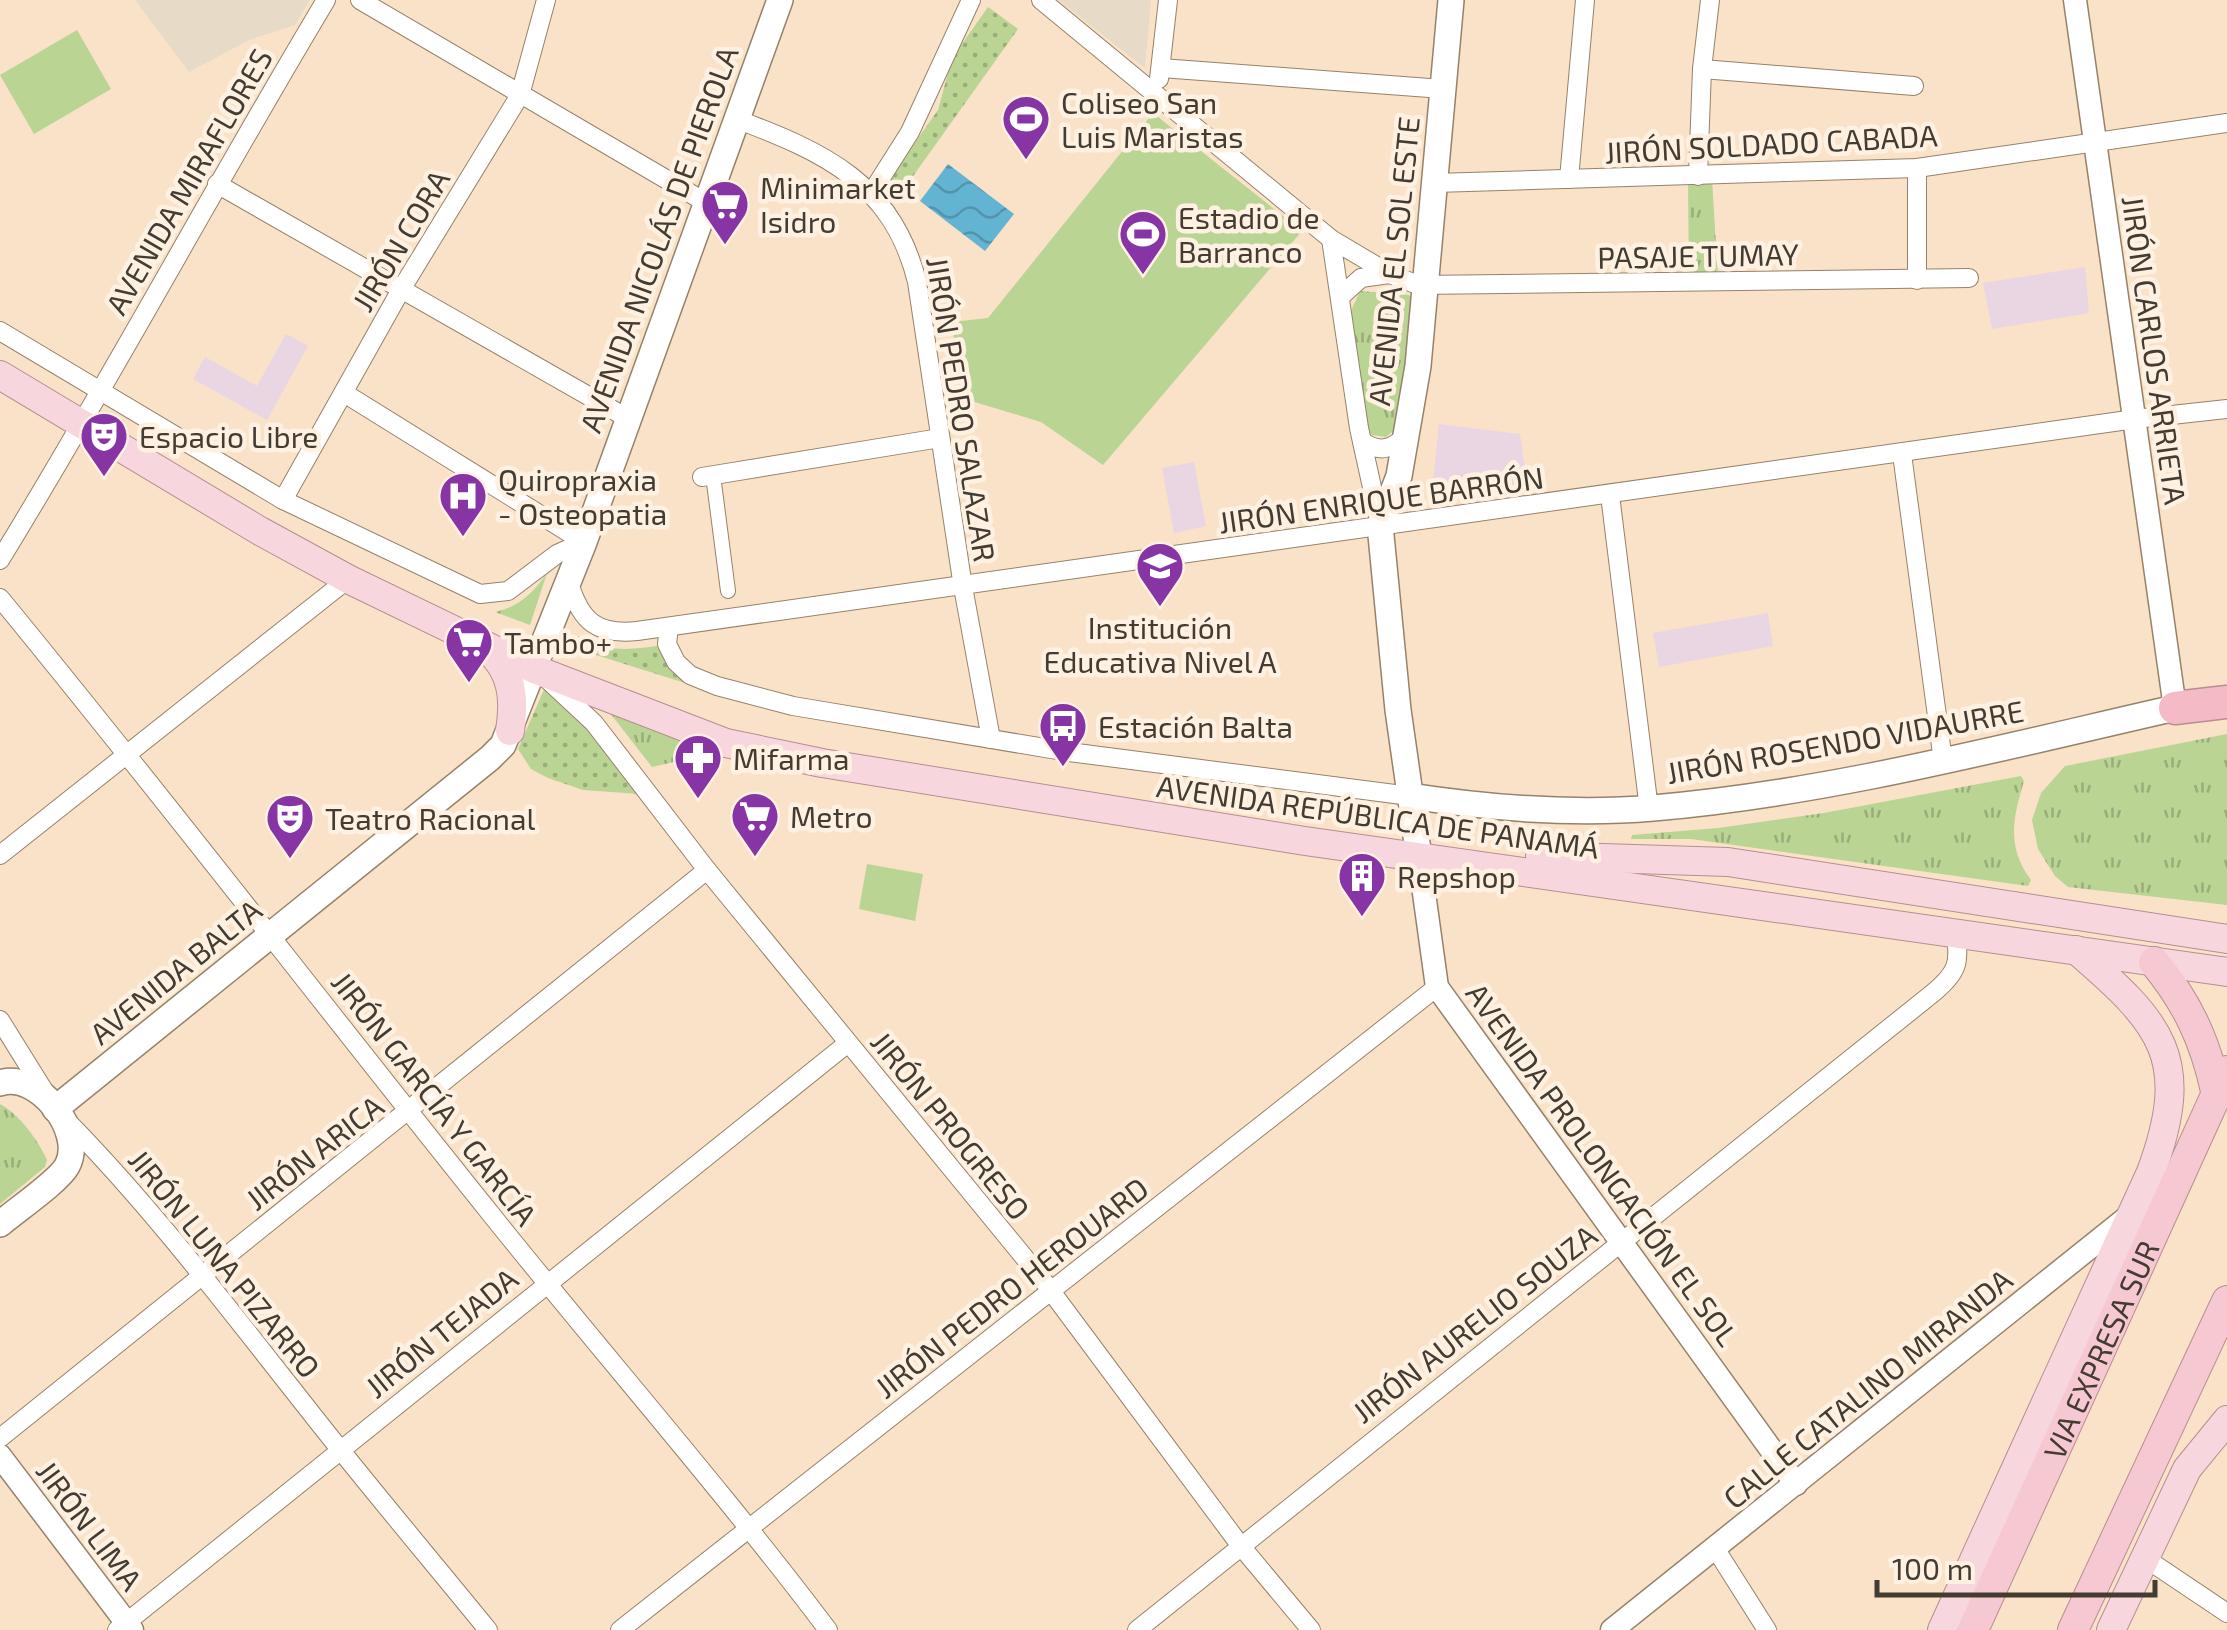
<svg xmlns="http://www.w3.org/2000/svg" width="2227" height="1630" viewBox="0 0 2227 1630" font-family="'Exo 2',sans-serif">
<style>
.industrial{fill:#ead5e3}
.education{fill:#e7dbc7}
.grass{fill:url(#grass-dots)}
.park{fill:url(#park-tufts)}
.pitch{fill:#bad494}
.water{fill:url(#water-waves)}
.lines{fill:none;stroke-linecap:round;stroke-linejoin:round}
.pedestrian-casing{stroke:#96826a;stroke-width:16}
.minor-casing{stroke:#96826a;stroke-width:20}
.tertiary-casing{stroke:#96826a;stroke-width:25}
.secondary-casing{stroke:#96826a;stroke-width:28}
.primary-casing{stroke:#b68e92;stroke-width:30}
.trunk-casing{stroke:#b68e92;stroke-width:32}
.motorway-casing{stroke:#b68e92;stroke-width:35}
.pedestrian{stroke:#fff;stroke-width:14}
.minor{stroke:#fff;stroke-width:18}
.tertiary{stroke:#fff;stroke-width:22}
.secondary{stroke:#fff;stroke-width:25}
.primary{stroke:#f8d6dd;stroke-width:28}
.trunk{stroke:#f6c8d2;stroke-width:30}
.motorway{stroke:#f4bac6;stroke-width:32}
.labels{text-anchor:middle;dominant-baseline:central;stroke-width:9;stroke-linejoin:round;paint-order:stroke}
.poi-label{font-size:30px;fill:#443b31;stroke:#fff1e2;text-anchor:start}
.street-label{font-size:30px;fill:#443b31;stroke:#fff1e2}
</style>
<defs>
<pattern id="grass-dots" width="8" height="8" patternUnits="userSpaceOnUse" patternTransform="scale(2.5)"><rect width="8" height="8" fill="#bad494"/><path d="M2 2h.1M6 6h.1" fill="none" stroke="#99ad79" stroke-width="1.8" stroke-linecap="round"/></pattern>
<pattern id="park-tufts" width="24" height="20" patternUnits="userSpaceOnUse" patternTransform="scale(2.5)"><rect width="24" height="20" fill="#bad494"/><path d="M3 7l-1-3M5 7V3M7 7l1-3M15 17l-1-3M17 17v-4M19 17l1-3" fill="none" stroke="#99ad79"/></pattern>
<pattern id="water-waves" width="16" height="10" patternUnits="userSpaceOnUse" patternTransform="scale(2.5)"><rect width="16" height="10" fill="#63b4d3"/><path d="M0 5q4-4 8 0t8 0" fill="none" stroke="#5394ac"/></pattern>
</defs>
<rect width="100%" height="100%" fill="#f9e2c8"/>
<g class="industrial">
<path d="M2085 267 2089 313 1992 329 1983 283Z"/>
<path d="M286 334 308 346 267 420 193 379 205 357 257 386Z"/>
<path d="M1439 424 1520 434 1527 484 1432 492Z"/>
<path d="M1194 462 1206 526 1174 533 1162 468Z"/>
<path d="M1768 613 1773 646 1659 667 1653 633Z"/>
</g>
<g class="education">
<path d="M135 0H310L295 25 249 40 189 72Z"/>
<path d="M1058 0H1151L1145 68Z"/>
</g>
<g class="grass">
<path d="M988 7 1018 29 901 193 887 182 938 110 952 58Z"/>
<path d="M578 636C606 653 631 650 663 645L685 683 574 648Z"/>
<path d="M546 685 585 726 640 794 583 790 548 778 531 769 518 749Z"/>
</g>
<g class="park">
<path d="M1688 179H1712L1718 278 1689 280Z"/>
<path d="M1360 291 1409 295 1414 302 1397 428 1386 437 1372 435 1365 427 1349 315Z"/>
<path d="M547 573 530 625 495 612C520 606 532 594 547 573Z"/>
<path d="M610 713 690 743 687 759 652 767Z"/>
<path d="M2227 734V905L2068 887 2055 876 2038 849 2032 820 2041 793 2065 766Z"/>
<path d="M2021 776 2024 781C2013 818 2006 846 2031 880L2028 886 1691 839H1631L1632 835 1718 828 1824 813Z"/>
<path d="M0 1104C19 1114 38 1140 47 1160L45 1167 0 1204Z"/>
</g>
<g class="pitch">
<path d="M77 30 111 89 34 134 0 75Z"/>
<path d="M1153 113 1302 231 1103 465 1041 422 961 398 952 322 988 318Z"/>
<path d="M867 864 923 874 915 921 859 909Z"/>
</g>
<path class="water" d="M948 164 1014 214 985 251 920 201Z"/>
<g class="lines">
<g class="pedestrian-casing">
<path id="pedestrian" d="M713 475 728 591"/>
</g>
<g class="minor-casing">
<g id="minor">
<path d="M360 0 705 202"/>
<path d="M1041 0 1331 239 1390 274 1418 285 1969 278"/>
<path d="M1161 68 1443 89"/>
<path d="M1702 69 1914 86"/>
<path d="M1159 79 1168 0"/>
<path d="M736 119C824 152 893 183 917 282L963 587 991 739"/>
<path d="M1917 168V280"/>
<path d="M1698 176 1702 69 1710 0"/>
<path d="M1569 179 1585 0"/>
<path d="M1435 183 1917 168 2227 123"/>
<path d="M217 184 627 418"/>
<path d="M872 192 910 132 971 0"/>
<path d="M1331 239 1359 428 1380 524"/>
<path d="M1340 297 1361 278 1389 274"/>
<path d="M0 331 283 500 480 594 508 591 557 554 584 542"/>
<path d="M344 393 584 542"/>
<path d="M1362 441C1380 454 1394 449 1408 433"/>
<path d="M1902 454 1943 761"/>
<path d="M702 477 940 438"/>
<path d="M1610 495 1649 809"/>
<path d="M283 500 402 288 520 95 546 0"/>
<path d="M0 560C113 376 215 185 326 0"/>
<path d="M569 583C581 622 597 635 637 631L2135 419 2227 409"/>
<path d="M0 598C167 801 326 1009 490 1213 602 1353 720 1487 828 1630"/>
<path d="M669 627 667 644 676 662 690 675 717 686 793 706 1069 752 1410 796"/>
<path d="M550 682 594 723 707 870 1042 1279 1240 1545 1311 1630"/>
<path d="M0 855 348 579"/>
<path d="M0 1020 46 1094"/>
<path d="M68 1122C154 1210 228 1308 304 1404 364 1481 427 1555 488 1630"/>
<path d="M0 1438 707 870"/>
<path d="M1715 1548 1767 1630"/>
<path d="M2145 1558 2227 1613"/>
<path d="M117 1630 848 1043"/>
<path d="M620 1630 1437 987"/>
<path d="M1137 1630 1933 993C1957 973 1961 963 1955 932"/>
</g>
</g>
<g class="tertiary-casing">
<g id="tertiary">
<path d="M2075 0 2175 708"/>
<path d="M1419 857 1437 987 1796 1484"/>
<path d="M0 1456 132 1630"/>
<path d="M1612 1630 2129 1216"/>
</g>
</g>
<g class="secondary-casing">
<g id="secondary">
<path d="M1410 796C1489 808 1573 815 1653 808 1829 793 2003 747 2175 708"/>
<path d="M1419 857 1398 710 1380 525 1399 476 1418 366 1451 0"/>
<path d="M0 1083C37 1070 86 1132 67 1166 59 1181 15 1211 0 1224"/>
<path d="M55 1109 490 758 503 745 584 542 780 0"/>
</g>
</g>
<g class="primary-casing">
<g id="primary">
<path d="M0 375 260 531 348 579 534 669 726 743 822 763 1305 841 2227 972"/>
<path d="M488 650C513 672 515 700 510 731"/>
<path d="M1540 856 1728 862 2227 939"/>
<path d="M1942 1630 2151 1172C2193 1058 2162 1024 2076 950"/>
<path d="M2111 1630 2187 1469 2227 1420"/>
</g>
</g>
<g class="trunk-casing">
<g id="trunk">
<path d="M2154 962C2187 1002 2205 1040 2216 1091"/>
<path id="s1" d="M1973 1630 2227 1071"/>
<path d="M2073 1630 2227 1301"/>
</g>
</g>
<g class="motorway-casing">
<path id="motorway" d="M2175 708 2227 702"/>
</g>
<use href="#pedestrian" class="pedestrian"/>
<use href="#minor" class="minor"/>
<use href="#tertiary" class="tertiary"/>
<use href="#secondary" class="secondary"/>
<use href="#primary" class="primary"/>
<use href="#trunk" class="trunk"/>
<use href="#motorway" class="motorway"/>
</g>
<defs>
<g id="stadium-pin" transform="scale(2.5)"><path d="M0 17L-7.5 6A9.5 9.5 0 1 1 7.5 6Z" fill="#8735a4" stroke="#fff1e2"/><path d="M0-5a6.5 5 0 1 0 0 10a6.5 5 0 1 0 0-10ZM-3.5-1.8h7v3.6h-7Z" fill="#fff"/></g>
<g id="supermarket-pin" transform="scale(2.5)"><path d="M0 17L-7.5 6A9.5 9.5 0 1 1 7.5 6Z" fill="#8735a4" stroke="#fff1e2"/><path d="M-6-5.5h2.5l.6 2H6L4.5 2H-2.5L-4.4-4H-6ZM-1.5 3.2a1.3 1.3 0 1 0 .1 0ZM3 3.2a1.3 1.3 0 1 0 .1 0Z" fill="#fff"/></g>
<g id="theatre-pin" transform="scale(2.5)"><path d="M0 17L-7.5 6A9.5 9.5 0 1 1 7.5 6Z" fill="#8735a4" stroke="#fff1e2"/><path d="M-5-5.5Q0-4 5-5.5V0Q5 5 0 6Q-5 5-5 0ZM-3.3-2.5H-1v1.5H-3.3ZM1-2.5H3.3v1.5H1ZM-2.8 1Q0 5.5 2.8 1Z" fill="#fff"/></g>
<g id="hospital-pin" transform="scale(2.5)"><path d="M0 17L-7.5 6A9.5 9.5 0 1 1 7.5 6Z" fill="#8735a4" stroke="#fff1e2"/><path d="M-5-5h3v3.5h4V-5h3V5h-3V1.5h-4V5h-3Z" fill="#fff"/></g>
<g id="school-pin" transform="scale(2.5)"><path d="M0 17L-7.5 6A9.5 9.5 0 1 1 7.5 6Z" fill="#8735a4" stroke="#fff1e2"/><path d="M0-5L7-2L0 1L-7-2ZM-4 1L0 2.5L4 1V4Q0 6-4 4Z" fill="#fff"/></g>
<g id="bus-pin" transform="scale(2.5)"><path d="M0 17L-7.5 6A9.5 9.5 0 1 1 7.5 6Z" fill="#8735a4" stroke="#fff1e2"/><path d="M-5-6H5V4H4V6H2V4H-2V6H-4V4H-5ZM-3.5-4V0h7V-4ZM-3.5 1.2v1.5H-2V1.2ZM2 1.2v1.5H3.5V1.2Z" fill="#fff"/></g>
<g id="pharmacy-pin" transform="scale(2.5)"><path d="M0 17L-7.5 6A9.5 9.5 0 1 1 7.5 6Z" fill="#8735a4" stroke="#fff1e2"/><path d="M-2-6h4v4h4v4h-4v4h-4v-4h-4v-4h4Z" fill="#fff"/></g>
<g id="building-pin" transform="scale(2.5)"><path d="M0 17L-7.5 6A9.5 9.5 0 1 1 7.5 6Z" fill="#8735a4" stroke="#fff1e2"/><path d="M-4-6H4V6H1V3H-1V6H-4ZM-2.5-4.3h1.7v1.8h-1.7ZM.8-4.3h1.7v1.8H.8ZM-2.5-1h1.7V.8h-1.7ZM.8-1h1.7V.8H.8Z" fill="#fff"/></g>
</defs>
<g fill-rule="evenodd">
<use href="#stadium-pin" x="1026" y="119"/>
<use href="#supermarket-pin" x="725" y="204"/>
<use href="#stadium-pin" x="1143" y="234"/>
<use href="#theatre-pin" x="104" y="436"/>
<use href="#hospital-pin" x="463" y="496"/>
<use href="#school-pin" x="1160" y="566"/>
<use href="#supermarket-pin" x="469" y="642"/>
<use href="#bus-pin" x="1063" y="726"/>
<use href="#pharmacy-pin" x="698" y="758"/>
<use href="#supermarket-pin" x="755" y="816"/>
<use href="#theatre-pin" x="290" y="818"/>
<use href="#building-pin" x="1362" y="876"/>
</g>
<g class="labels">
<g class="poi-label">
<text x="1061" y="102">Coliseo San<tspan x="1061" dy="34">Luis Maristas</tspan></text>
<text x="760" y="187">Minimarket<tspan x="760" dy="34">Isidro</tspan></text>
<text x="1178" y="217">Estadio de<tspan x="1178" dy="34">Barranco</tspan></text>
<text x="139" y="436">Espacio Libre</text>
<text x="498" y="479">Quiropraxia<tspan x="498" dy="34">- Osteopatia</tspan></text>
<text x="1160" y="627" text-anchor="middle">Institución<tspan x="1160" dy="34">Educativa Nivel A</tspan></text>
<text x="504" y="642">Tambo+</text>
<text x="1098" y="726">Estación Balta</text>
<text x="733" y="758">Mifarma</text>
<text x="790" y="816">Metro</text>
<text x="325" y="818">Teatro Racional</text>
<text x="1397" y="876">Repshop</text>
</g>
<g class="street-label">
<text transform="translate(1771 143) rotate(-3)">JIRÓN SOLDADO CABADA</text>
<text transform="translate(188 181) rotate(-60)">AVENIDA MIRAFLORES</text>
<text transform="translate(658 239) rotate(-70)">AVENIDA NICOLÁS DE PIEROLA</text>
<text transform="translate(400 240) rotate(-59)">JIRÓN CORA</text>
<text transform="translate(1698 255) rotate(-1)">PASAJE TUMAY</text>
<text transform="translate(1393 261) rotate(-84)">AVENIDA EL SOL ESTE</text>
<text transform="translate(2155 350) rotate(82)">JIRÓN CARLOS ARRIETA</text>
<text transform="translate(962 409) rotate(81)">JIRÓN PEDRO SALAZAR</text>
<text transform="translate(1381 499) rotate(-8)">JIRÓN ENRIQUE BARRÓN</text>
<text transform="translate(1845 741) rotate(-10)">JIRÓN ROSENDO VIDAURRE</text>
<text transform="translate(1378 816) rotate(8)">AVENIDA REPÚBLICA DE PANAMÁ</text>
<text transform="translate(175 971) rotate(-39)">AVENIDA BALTA</text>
<text transform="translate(435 1098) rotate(52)">JIRÓN GARCÍA Y GARCÍA</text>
<text transform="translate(951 1125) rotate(51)">JIRÓN PROGRESO</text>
<text transform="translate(314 1152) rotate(-38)">JIRÓN ARICA</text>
<text transform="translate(1603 1164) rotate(54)">AVENIDA PROLONGACIÓN EL SOL</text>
<text transform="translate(225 1263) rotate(51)">JIRÓN LUNA PIZARRO</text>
<text transform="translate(1011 1287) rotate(-38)">JIRÓN PEDRO HEROUARD</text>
<text transform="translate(1474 1323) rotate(-38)">JIRÓN AURELIO SOUZA</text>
<text transform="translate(441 1332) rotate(-39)">JIRÓN TEJADA</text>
<text stroke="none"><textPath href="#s1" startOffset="308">VIA EXPRESA SUR</textPath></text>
<text transform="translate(1867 1388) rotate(-39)">CALLE CATALINO MIRANDA</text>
<text transform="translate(90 1525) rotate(53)">JIRÓN LIMA</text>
</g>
</g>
<path d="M1877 1580v15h278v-15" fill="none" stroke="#443b31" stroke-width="5"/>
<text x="1892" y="1580" font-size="30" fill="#443b31" stroke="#fff1e2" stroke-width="8" paint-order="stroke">100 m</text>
</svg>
